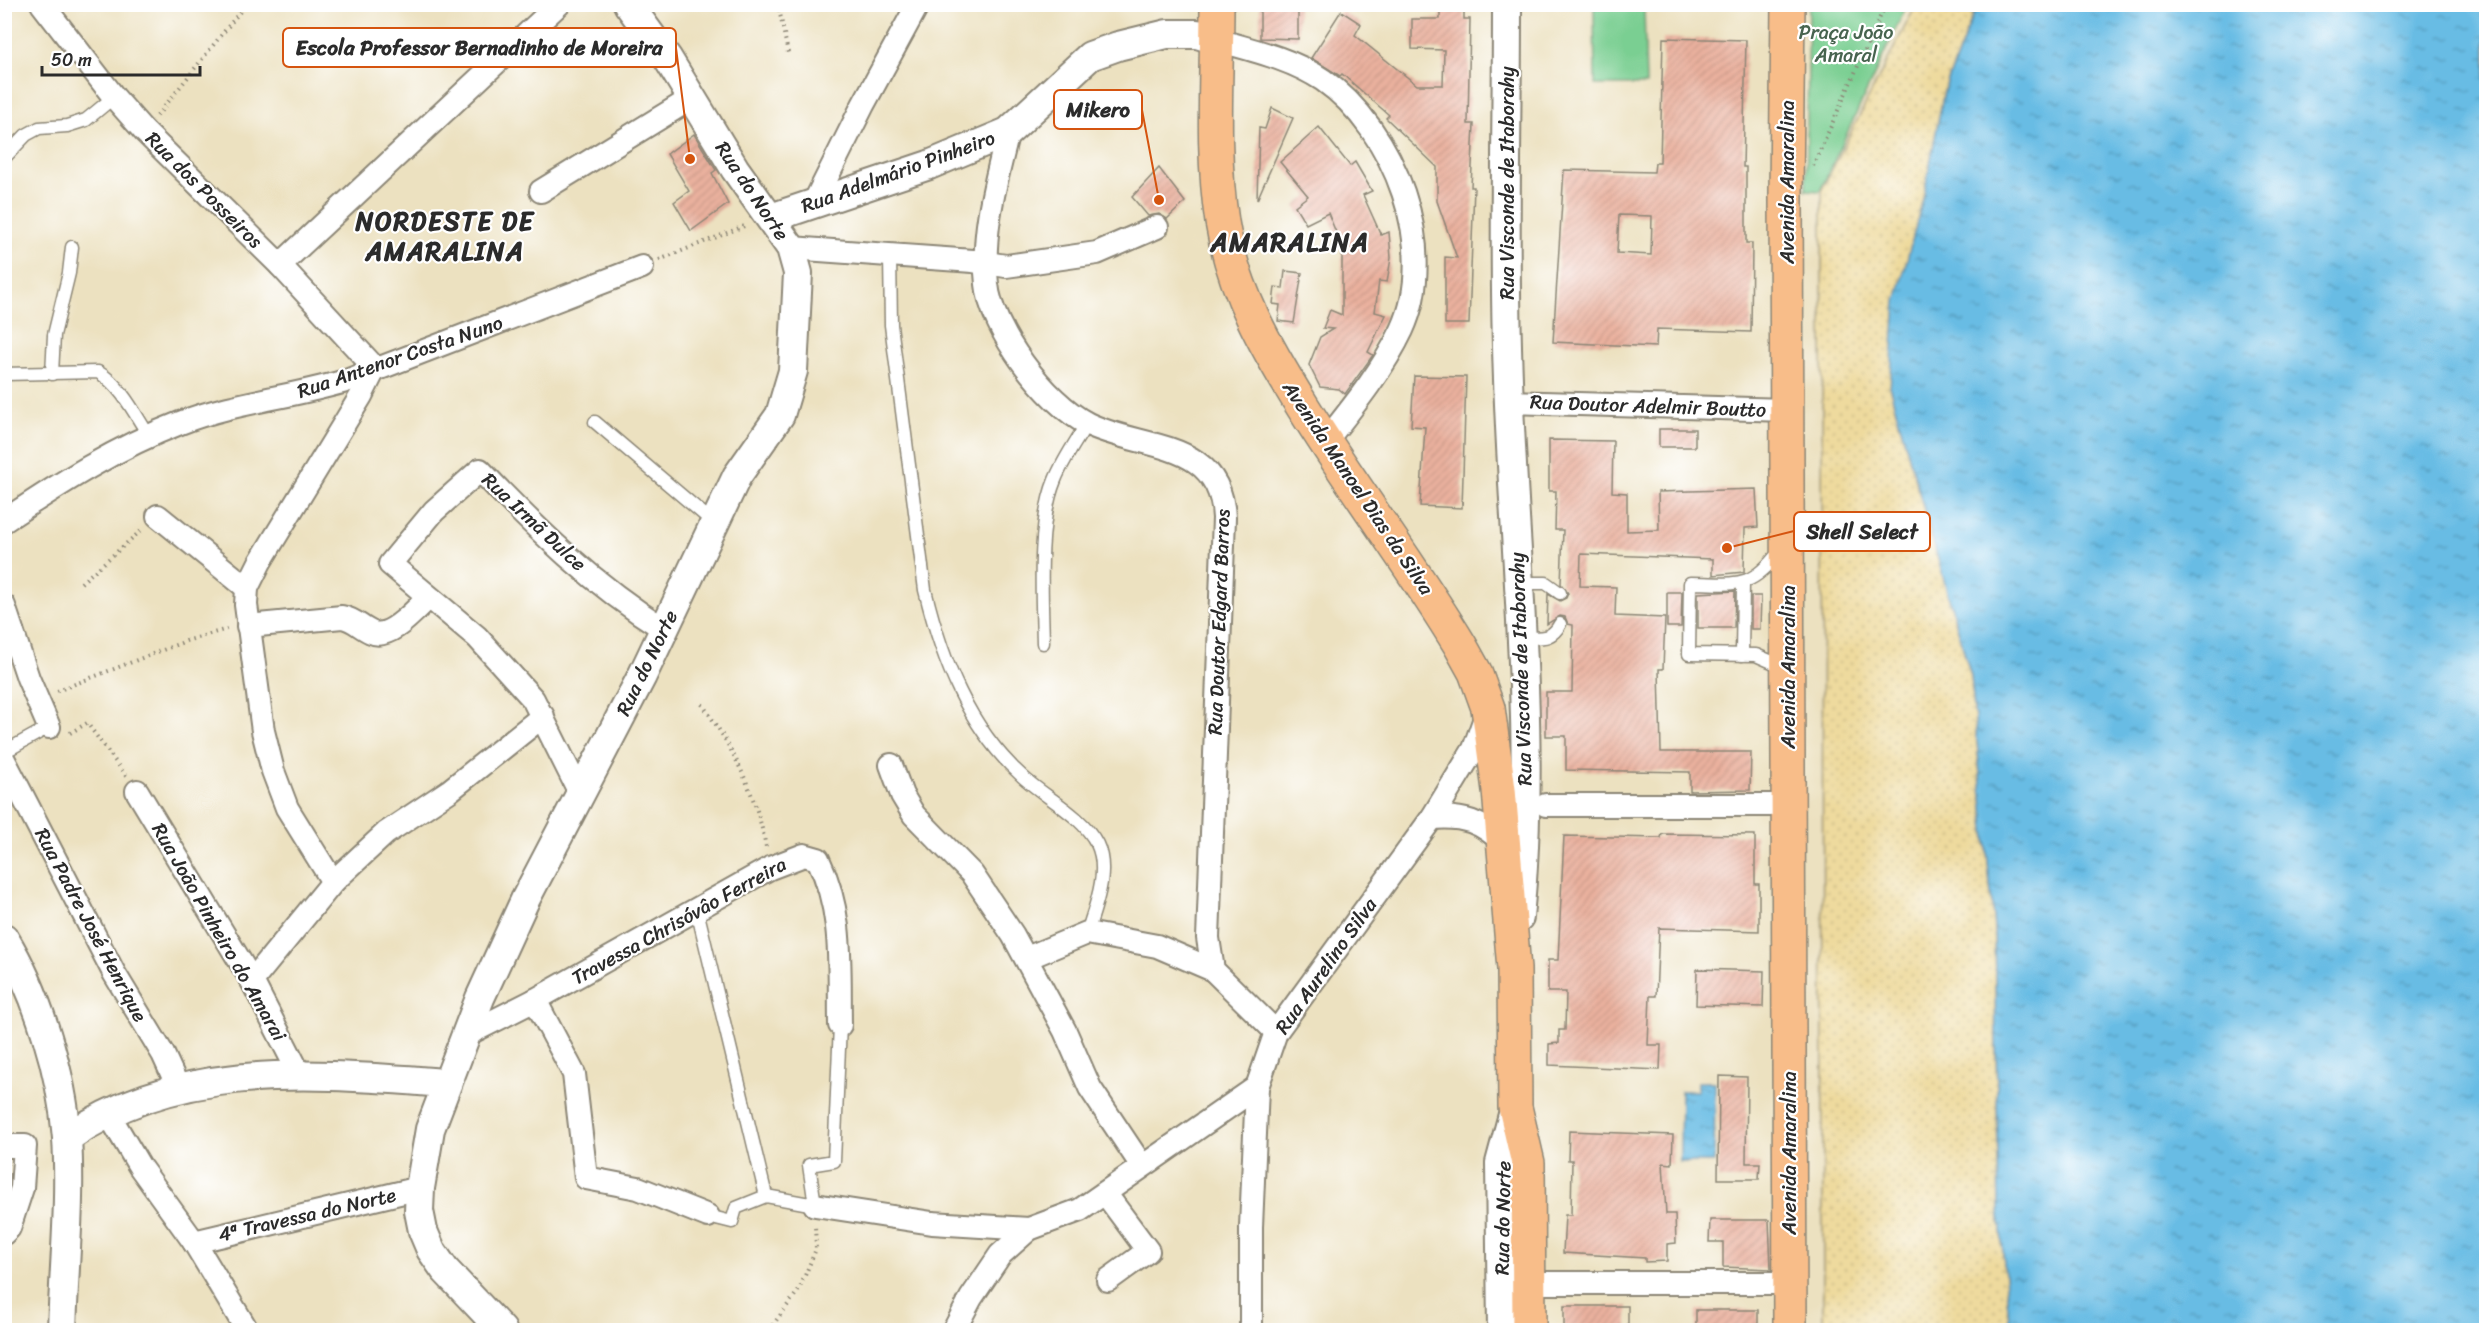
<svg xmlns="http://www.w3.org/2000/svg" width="2491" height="1335" viewBox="0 0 2491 1335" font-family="Sriracha,sans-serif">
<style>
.green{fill:#7acf92;stroke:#527d5e;stroke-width:1.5}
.sand{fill:url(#sand-dots);stroke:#8c8264;stroke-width:1.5}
.water{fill:url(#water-ripples);stroke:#497488;stroke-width:1.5}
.building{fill:url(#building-hatch);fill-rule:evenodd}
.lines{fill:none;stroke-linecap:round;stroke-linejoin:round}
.service-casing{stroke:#8c8676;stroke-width:15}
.minor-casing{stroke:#8c8676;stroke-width:26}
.tertiary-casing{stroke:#8c8676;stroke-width:32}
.primary-casing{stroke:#8c8676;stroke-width:36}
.path{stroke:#8c8676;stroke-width:4;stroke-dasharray:1.5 4.5;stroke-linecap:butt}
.service{stroke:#fff;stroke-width:12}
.minor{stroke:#fff;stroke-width:22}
.tertiary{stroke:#fff;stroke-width:28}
.primary{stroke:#f8bd89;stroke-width:33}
.labels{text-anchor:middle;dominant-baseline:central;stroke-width:4.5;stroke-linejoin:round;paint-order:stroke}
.park-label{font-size:20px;fill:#47644f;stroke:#fff}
.street-label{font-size:20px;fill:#2b2b2b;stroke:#fff}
.district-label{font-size:26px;font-weight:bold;letter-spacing:1.5px;fill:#2b2b2b;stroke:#fff}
.leader{fill:none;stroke:#d5540f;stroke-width:2}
.callout-dot{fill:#d5540f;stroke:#fff;stroke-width:2}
.callout{fill:#fff;stroke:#d5540f;stroke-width:2}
.callout-label{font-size:21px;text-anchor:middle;font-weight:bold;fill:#2b2b2b}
</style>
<defs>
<pattern id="sand-dots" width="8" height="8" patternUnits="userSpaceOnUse" patternTransform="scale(1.5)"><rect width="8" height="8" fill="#eeda9e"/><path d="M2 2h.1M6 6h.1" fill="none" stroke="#cb8" stroke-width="1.8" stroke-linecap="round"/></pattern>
<pattern id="water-ripples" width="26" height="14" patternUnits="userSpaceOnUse" patternTransform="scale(1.5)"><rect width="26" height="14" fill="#67bce4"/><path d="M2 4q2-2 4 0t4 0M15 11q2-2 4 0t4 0" fill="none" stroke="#5599b9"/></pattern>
<pattern id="building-hatch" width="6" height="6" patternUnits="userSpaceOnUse" patternTransform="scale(1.5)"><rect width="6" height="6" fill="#eab19e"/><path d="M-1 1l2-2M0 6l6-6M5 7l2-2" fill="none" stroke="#c99888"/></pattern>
</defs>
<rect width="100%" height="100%" fill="#fff"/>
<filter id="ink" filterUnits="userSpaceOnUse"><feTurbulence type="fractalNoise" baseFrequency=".0167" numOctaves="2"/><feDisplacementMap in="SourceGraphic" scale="12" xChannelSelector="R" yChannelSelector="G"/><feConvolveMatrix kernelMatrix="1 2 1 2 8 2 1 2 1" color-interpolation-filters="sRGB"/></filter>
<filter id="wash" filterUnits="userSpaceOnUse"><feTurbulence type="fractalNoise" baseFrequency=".008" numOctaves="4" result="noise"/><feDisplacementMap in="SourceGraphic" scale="24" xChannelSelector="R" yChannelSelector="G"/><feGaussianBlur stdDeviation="1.35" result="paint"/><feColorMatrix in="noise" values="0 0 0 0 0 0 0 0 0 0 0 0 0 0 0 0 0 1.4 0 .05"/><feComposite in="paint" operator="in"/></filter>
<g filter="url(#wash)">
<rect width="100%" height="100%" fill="#ece1c0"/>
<g class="green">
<path d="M1809 5H1907L1820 191 1806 190Z"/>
<path d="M1644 6 1646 85H1595L1594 7Z"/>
</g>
<path class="sand" d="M1916 5H1977L1944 91 1890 389 1971 676 1994 928 1999 1209 2010 1330H1823L1822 189Z"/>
<g class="water">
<path d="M1977 5H2486V1330H2010L1999 1209 1994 928 1971 676 1890 389 1896 301 1924 195 1944 91Z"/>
<path d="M1698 1082H1715L1714 1162H1680L1681 1091H1698Z"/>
</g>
<g id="blocks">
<g class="building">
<path d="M1260 4H1298V39L1260 38Z"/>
<path d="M1440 4H1464V19H1470L1468 124H1474L1471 187H1474L1469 324H1445V257L1457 258 1437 201V167L1386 118 1389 115 1342 74 1340 76 1311 58 1341 11 1361 24 1355 35 1417 85H1443L1444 50 1412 49V19H1440Z"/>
<path d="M1663 38 1746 40 1743 167H1746V243H1752L1751 332 1657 329 1656 347 1553 342 1564 170 1654 172 1655 163H1660ZM1619 215 1652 216 1651 255 1617 253Z"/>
<path d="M1272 108 1293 118 1257 200 1259 128 1265 129Z"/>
<path d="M1319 127 1350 166 1355 162 1372 191 1363 195 1381 235 1389 232 1391 258 1387 282 1379 281 1375 312 1386 315 1368 352 1373 355 1345 394 1339 389 1320 387 1309 365 1320 337 1333 329 1323 328 1330 310 1342 315V247L1328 213 1306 224 1295 206 1308 196 1280 162Z"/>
<path d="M694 134 716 170 712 173 728 204 691 231 674 202 689 191 667 154Z"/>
<path d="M1159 168 1185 202 1167 219 1159 214 1148 216 1132 197Z"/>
<path d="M1285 271 1302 273 1294 323 1278 321 1280 305 1273 304 1275 287 1283 288Z"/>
<path d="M1414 376 1466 377 1462 508 1420 506 1425 427 1411 426Z"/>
<rect x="1659" y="429" width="36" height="18"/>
<path d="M1549 440 1613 441 1612 492 1627 493V531L1659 530 1658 492 1756 489 1758 527 1745 528 1744 572 1713 575V559L1581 554 1580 586 1616 587 1615 616 1665 618 1663 669H1659L1661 752H1751L1750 790 1690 791V772L1566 770V736H1546V692H1572L1573 625 1568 624 1565 617 1560 616 1547 624 1548 594 1560 601 1566 598 1568 593 1561 584 1563 530H1555L1556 491H1549Z"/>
<path d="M1735 591 1734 628H1698V593Z"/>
<path d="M1667 592H1682L1681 627H1667Z"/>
<path d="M1751 596H1761L1760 629H1751Z"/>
<path d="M1662 834 1755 835V884H1759V931L1659 928 1656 996H1650L1648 1045H1661L1660 1070 1549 1065V1044L1559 1043V1030H1565L1566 992H1548V960H1558L1564 836 1661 838Z"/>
<path d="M1697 969 1764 971 1763 1007 1696 1005Z"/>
<path d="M1719 1076 1747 1077 1746 1163H1760L1759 1179H1718Z"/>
<path d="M1569 1131 1673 1135 1672 1164 1663 1163 1666 1214H1675L1676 1243 1667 1244V1261L1645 1262V1258L1563 1253 1565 1215H1571L1572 1160H1568Z"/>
<path d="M1710 1220H1769L1771 1269 1723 1267V1242H1709Z"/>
<rect x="1564" y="1306" width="64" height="24"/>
<rect x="1696" y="1310" width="62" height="20"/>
</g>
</g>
</g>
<g filter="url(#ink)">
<use href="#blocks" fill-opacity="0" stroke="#8c8676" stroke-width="1.5"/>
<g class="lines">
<g class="service-casing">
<g id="service">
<path d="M4 158 26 135 39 128 67 126 86 120 114 97"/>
<path d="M890 255 891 325 925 590C942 660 968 728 1023 777 1046 798 1082 815 1097 844 1110 871 1095 907 1087 933"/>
<path d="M4 374 98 372C121 385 135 414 149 436"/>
<path d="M52 374 54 335 69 273 72 247"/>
<path d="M595 422 714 523"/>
<path d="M1779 552C1749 591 1736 583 1690 583L1689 654 1756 655 1786 668"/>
<path d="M1519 583H1546L1560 593"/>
<path d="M1523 638C1540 637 1551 641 1560 624"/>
<path d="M1043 643C1042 597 1037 523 1055 480 1063 460 1076 442 1087 423"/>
<path d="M1742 655 1743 583"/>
<path d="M4 752 49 727"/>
<path d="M697 910 766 1196"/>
<path d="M708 1216 732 1222 736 1208 766 1196 815 1205 809 1165 834 1161 840 1025"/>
</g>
</g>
<g class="minor-casing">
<g id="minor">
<path d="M42 4 114 97 144 131 280 265 375 368"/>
<path d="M1217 40C1252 50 1292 59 1323 80 1394 129 1440 249 1402 330 1383 370 1352 408 1325 442"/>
<path d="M1008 132C996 181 981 233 987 284 991 330 1046 403 1088 424 1142 450 1221 439 1224 518L1208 938 1213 970 1276 1032"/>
<path d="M541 191 692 98"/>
<path d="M814 203 863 105 918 4"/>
<path d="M791 248 973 261 1006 266 1097 253 1157 227"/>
<path d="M280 265 559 4"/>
<path d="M1509 402 1788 410"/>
<path d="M158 516 247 588"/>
<path d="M4 521C61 483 115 448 180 423 234 402 293 397 349 380L642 267"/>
<path d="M4 606 28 678 49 727"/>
<path d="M248 626 342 617C354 619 360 627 371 632 390 641 416 609 429 597"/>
<path d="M4 760 114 973 163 1054 179 1089"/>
<path d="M891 765 902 795 914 815 972 874 1013 935 1065 1031 1090 1088 1142 1166"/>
<path d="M137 791 252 981 299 1073"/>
<path d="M579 791 533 699 477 637 390 564 434 511 480 470C536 529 595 586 664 629"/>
<path d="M1546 805H1787"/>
<path d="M1432 818C1464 815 1481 822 1504 843"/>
<path d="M333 882 287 808 273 771 263 731 246 605 247 588 260 562 361 396 375 368"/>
<path d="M1027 958 1087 933 1157 946 1213 970"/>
<path d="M252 981 333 882 386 833 449 791 543 716"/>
<path d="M535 1000 574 1074 586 1178 638 1188 708 1216"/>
<path d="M466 1035 535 1000 770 868 804 855 818 859C844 913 839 967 840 1025"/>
<path d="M108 1113 140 1167 194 1242 247 1330"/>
<path d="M4 1146H25L22 1188 9 1228 4 1233"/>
<path d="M1105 1193 1148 1251 1108 1280"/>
<path d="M815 1205 932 1223 1029 1229"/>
<path d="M194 1242 420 1188"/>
<path d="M1529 1283H1790"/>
<path d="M954 1330 971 1298 1000 1255 1029 1229 1080 1210 1257 1087"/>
<path d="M1251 1330V1227L1257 1087 1276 1032 1432 818 1474 749 1486 715"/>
</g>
</g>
<g class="tertiary-casing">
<g id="tertiary">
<path d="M1507 4C1507 137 1503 271 1509 404 1516 575 1536 745 1519 917"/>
<path d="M771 218 929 165 1008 132 1090 56 1118 46 1167 34H1197L1217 40"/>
<path d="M4 938C38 993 62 1074 67 1138 71 1201 64 1267 62 1330"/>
<path d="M67 1138C180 1059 317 1074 447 1083"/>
<path d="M502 1330 445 1270 431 1250 423 1231 419 1211 420 1188 430 1129 480 998 525 900 642 676 737 476 780 415 793 371 798 273 791 248 735 169 668 59 628 4"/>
<path d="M1502 1330 1500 1163 1515 1107"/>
</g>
</g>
<g class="primary-casing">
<g id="primary">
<path d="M1217 4C1217 75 1211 152 1222 222 1233 290 1267 349 1303 407 1353 488 1411 564 1460 645L1475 672 1488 708 1499 790 1514 969 1515 1107 1528 1163 1529 1330"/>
<path d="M1788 4 1786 193 1790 1330"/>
</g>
</g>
<g class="path">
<path d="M778 4 788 53"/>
<path d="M157 116 246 4"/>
<path d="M1813 166 1886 4"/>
<path d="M659 260 747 225"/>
<path d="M81 583 144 528"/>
<path d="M57 691 186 641 227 629"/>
<path d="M702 704C733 748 756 793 766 847"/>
<path d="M70 733 87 723 126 776"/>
<path d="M769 1330 799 1290 816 1249 815 1225"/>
</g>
<use href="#service" class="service"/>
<use href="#minor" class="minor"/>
<use href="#tertiary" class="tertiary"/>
<use href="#primary" class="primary"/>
</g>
</g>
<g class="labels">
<g class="park-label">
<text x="1846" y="32">Praça João<tspan x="1846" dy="23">Amaral</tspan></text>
</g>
<g class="street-label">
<text transform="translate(898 172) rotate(-20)">Rua Adelmário Pinheiro</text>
<text transform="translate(1787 182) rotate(-90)">Avenida Amaralina</text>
<text transform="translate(1507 183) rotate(-90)">Rua Visconde de Itaborahy</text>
<text transform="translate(204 190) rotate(45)">Rua dos Posseiros</text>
<text transform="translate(752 191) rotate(56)">Rua do Norte</text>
<text transform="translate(400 357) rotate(-19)">Rua Antenor Costa Nuno</text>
<text transform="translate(1648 406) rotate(2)">Rua Doutor Adelmir Boutto</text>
<text transform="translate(1358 488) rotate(56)">Avenida Manoel Dias da Silva</text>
<text transform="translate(534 522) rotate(43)">Rua Irmã Dulce</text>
<text transform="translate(1219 622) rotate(-88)">Rua Doutor Edgard Barros</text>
<text transform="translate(647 663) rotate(-64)">Rua do Norte</text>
<text transform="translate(1788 667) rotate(-90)">Avenida Amaralina</text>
<text transform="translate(1521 669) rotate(-92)">Rua Visconde de Itaborahy</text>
<text transform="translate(679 921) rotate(-29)">Travessa Chrisóvâo Ferreira</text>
<text transform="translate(91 925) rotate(62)">Rua Padre José Henrique</text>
<text transform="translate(219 932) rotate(60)">Rua João Pinheiro do Amarai</text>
<text transform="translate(1326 966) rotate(-55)">Rua Aurelino Silva</text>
<text transform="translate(1789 1153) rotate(-90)">Avenida Amaralina</text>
<text transform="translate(307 1215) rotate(-13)">4ª Travessa do Norte</text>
<text transform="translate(1503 1218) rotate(-89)">Rua do Norte</text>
</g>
<g class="district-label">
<text x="445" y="221">NORDESTE DE<tspan x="445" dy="30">AMARALINA</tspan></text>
<text x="1290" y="242">AMARALINA</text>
</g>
</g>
<path class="leader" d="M690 159L676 48M1159 200L1142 110M1727 548L1794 531"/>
<g class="callout-dot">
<circle cx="690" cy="159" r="6"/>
<circle cx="1159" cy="200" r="6"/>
<circle cx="1727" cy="548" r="6"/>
</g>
<g class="callout">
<rect x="283" y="28" width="393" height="39" rx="6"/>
<rect x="1054" y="90" width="88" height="39" rx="6"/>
<rect x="1794" y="512" width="136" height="39" rx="6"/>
</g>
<g class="callout-label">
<text x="479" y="55">Escola Professor Bernadinho de Moreira</text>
<text x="1098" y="117">Mikero</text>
<text x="1862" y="539">Shell Select</text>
</g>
<rect width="2491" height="1335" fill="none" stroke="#fff" stroke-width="24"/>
<path d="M42 66v9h158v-9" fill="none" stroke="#2b2b2b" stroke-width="3"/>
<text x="51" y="66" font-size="18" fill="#2b2b2b" stroke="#ffffff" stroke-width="4.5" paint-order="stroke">50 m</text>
</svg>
